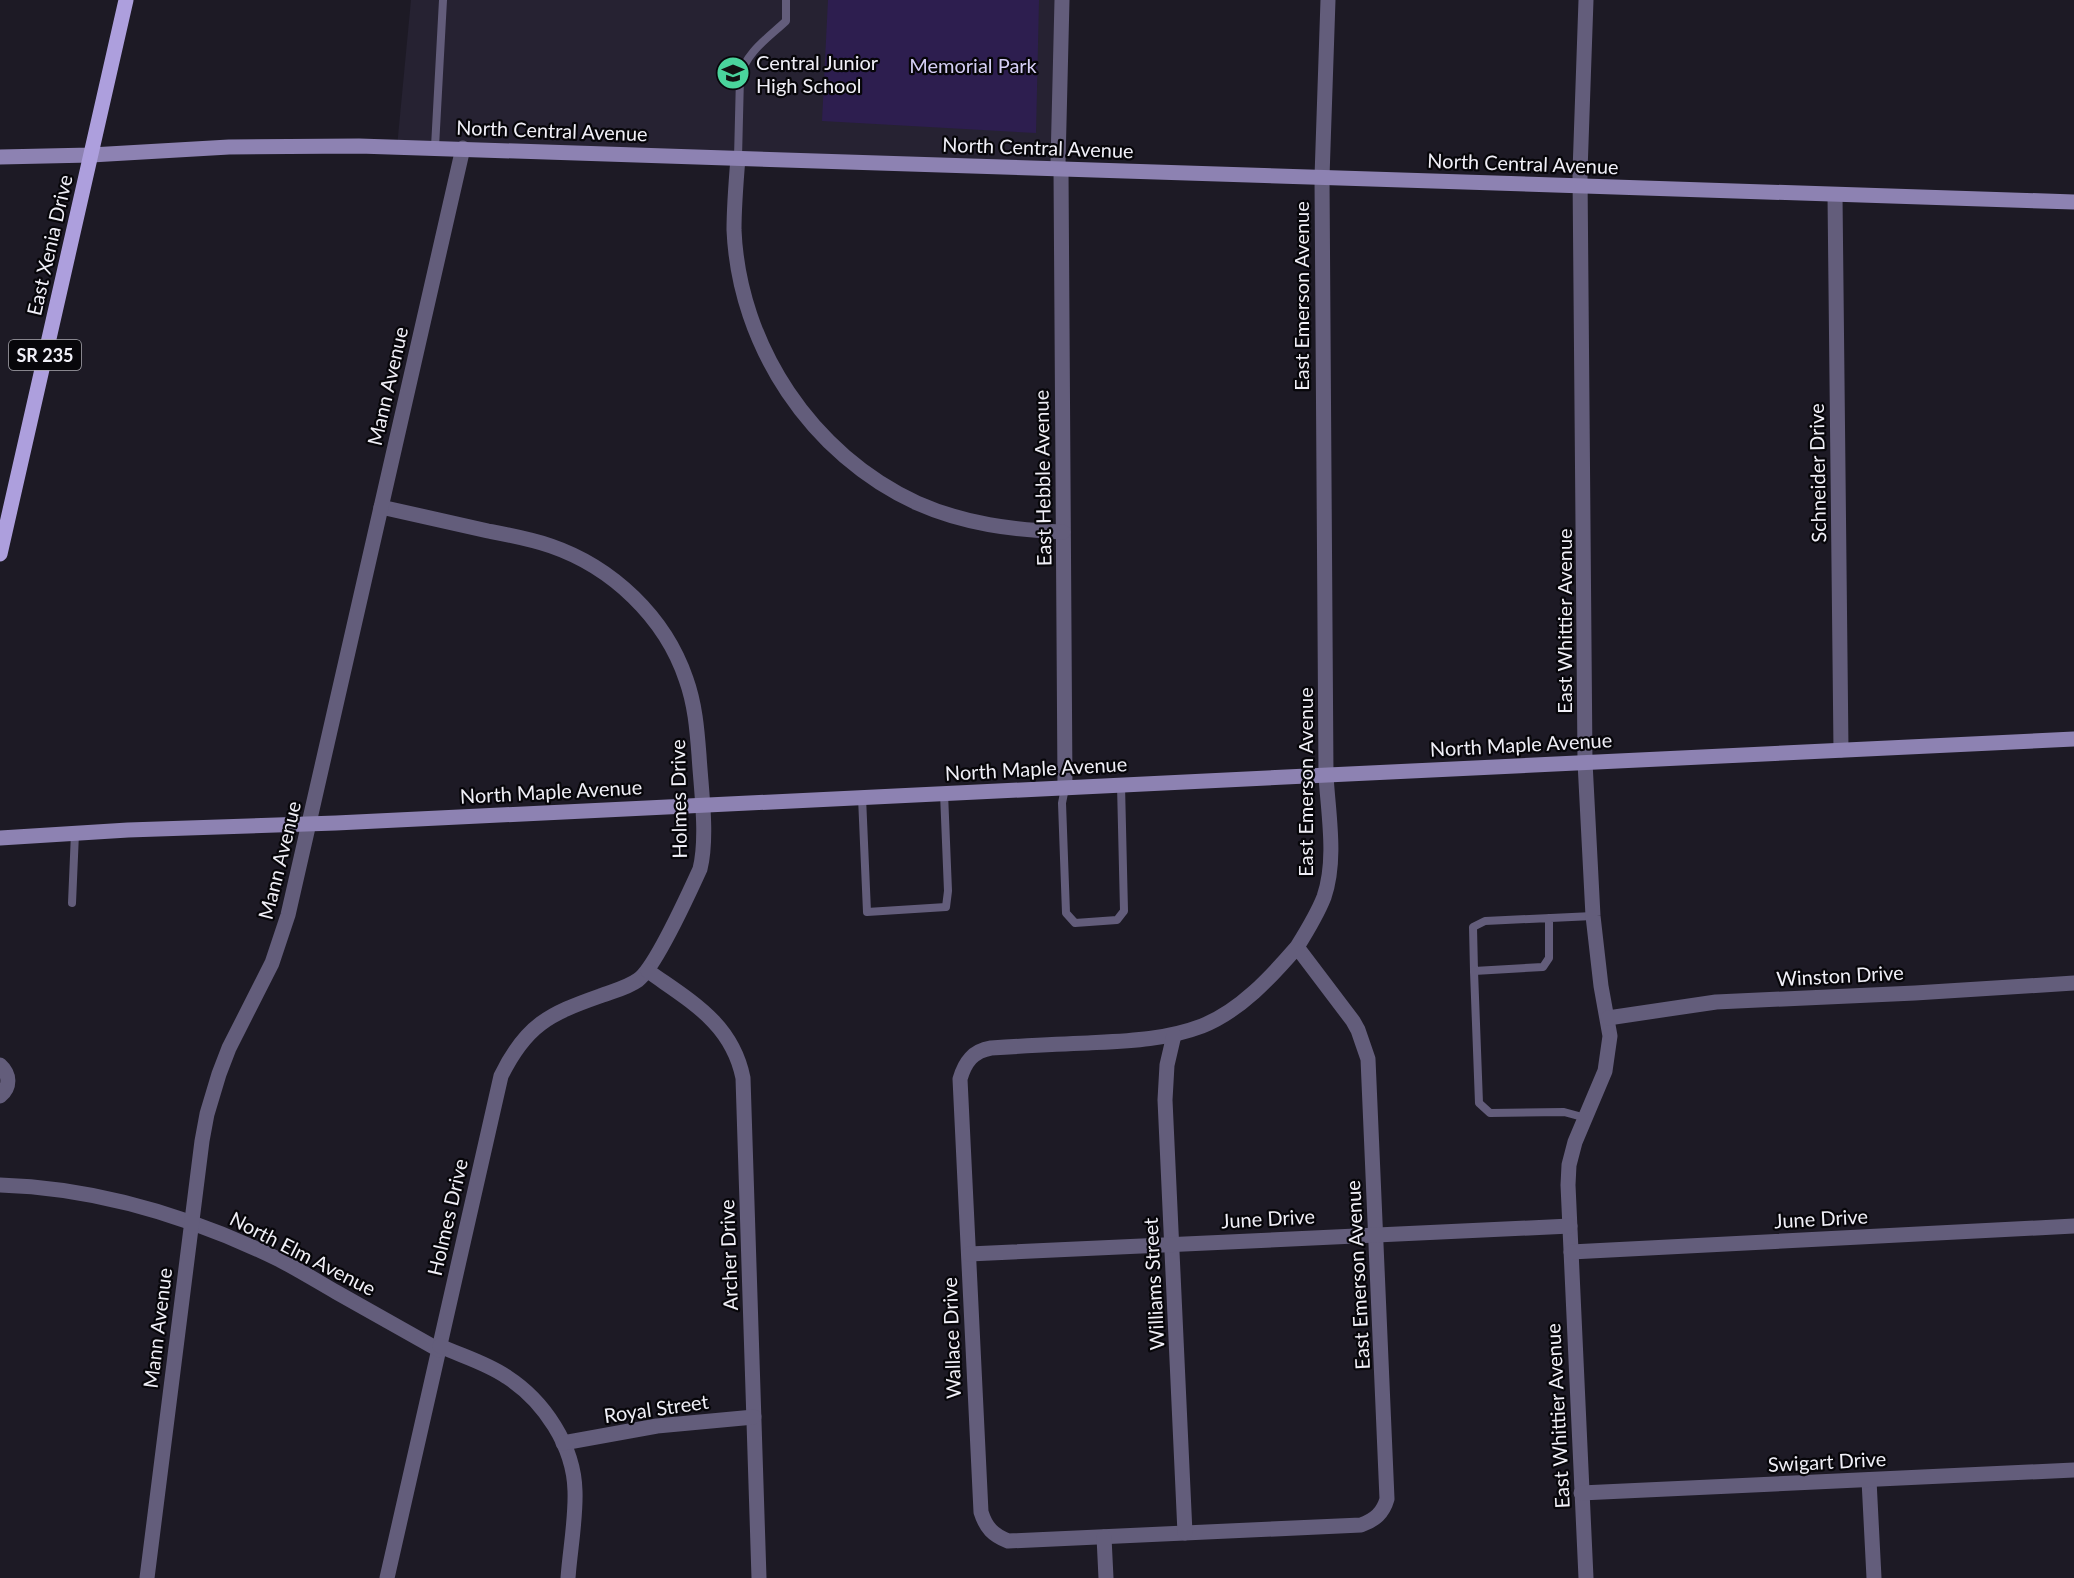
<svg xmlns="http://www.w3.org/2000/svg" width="2074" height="1578" viewBox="0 0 2074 1578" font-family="Lato,sans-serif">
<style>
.built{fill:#262232}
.green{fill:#2d1e4f}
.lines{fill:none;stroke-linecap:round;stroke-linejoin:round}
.lane{stroke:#635d7b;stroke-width:8}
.street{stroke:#635d7b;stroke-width:15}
.secondary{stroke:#8d82b2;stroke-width:15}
.primary{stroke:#ad9fdd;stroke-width:15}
.labels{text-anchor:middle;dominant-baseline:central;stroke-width:4.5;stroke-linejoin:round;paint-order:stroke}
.shield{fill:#07060a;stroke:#aaa9b0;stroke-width:1.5}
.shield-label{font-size:18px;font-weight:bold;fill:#f0eff7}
.poi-label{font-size:20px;fill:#f0eff7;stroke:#07060a;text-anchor:start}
.park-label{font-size:20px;fill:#d5cef5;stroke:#07060a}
.street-label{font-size:20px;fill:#f0eff7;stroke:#07060a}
</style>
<rect width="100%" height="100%" fill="#1d1a25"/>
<path class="built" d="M411 0H1063L1061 169 397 147Z"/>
<path class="green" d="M828 0H1039L1036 133 822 121Z"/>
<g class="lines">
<g class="lane">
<path d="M435 147 443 0"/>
<path d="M738 158 740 77C746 52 768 38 786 21V0"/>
<path d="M1065 788 1062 803 1066 913 1075 923 1117 920 1124 911 1121 785"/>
<path d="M862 797 867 912 946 907 948 891 944 793"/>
<path d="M72 903 75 833"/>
<path d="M1549 918V958L1543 967 1474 971 1473 927 1485 921 1593 916"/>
<path d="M1474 971 1479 1103 1490 1113 1564 1112 1586 1118"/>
</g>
<g class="street">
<path d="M1062 0 1058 163 1061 169 1065 788"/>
<path d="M1586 0 1580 172 1585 762 1593 916 1601 986 1610 1036 1605 1071 1575 1142 1569 1165 1568 1185 1586 1578"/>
<path d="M738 158C736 182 734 206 734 230 739 346 812 455 917 503 964 524 1013 530 1063 532"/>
<path d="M1835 195 1841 750"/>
<path d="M381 507C417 515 453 523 488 531 509 535 531 539 551 546 612 567 665 617 686 679 695 704 697 729 699 755 701 789 708 837 700 869 690 891 655 968 638 980 627 988 613 991 600 996 549 1014 526 1025 501 1076L387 1578"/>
<path d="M1297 947C1271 977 1240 1011 1202 1026 1165 1040 1127 1041 1088 1043 1056 1044 1023 1046 991 1048 973 1051 965 1062 960 1079L981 1512C986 1528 993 1535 1008 1541L1361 1525C1375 1520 1383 1513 1387 1499L1368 1059 1358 1030 1353 1021 1297 947C1307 931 1317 915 1324 897 1337 859 1328 813 1326 775L1322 177 1328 0"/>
<path d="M648 971C690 1001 732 1023 743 1078L759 1578"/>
<path d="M1608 1018 1716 1002 1915 993 2074 983"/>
<path d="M1174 1035 1167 1065 1165 1100 1185 1533"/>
<path d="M0 1065C10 1074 11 1087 0 1096"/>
<path d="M0 1185C99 1188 192 1217 280 1260 299 1270 317 1281 336 1292 370 1311 405 1331 439 1350"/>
<path d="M1571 1252 2074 1226"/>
<path d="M969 1254 1570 1226"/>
<path d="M440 1346C462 1356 487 1363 507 1377 544 1401 574 1446 575 1491 576 1519 570 1550 568 1578"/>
<path d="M563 1443 657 1426 754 1417"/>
<path d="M1869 1480 1874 1578"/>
<path d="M1581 1493 2074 1470"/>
<path d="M1104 1537 1106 1578"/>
<path d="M147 1578 202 1141 207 1114 219 1074 229 1048 272 963 288 915 463 148"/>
</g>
<g class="secondary">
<path d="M0 157 91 155 229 147 359 146 2074 202"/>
<path d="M0 838 128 830 336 823 2074 739"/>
</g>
<path class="primary" d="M0 554 126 0"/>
</g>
<defs>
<g id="school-disc" transform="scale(1.725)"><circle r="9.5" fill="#4ad49c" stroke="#07060a"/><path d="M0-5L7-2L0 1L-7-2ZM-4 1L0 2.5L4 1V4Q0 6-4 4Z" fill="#111"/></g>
</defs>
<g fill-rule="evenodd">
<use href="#school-disc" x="733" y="73"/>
</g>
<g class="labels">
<rect class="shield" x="9" y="340" width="72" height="30" rx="4.5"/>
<g class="shield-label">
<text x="45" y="355">SR 235</text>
</g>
<g class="poi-label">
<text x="756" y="62">Central Junior<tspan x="756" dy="23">High School</tspan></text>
</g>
<g class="park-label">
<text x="973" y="65">Memorial Park</text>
</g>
<g class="street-label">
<text transform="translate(552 130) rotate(2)">North Central Avenue</text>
<text transform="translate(1038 147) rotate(2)">North Central Avenue</text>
<text transform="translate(1523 163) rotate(2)">North Central Avenue</text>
<text transform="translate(49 245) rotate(-77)">East Xenia Drive</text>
<text transform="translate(1301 296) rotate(-90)">East Emerson Avenue</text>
<text transform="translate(387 386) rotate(-77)">Mann Avenue</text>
<text transform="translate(1817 473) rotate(-91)">Schneider Drive</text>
<text transform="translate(1042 478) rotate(-91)">East Hebble Avenue</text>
<text transform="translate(1564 621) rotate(-90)">East Whittier Avenue</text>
<text transform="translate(1521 744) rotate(-3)">North Maple Avenue</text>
<text transform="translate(1036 768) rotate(-3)">North Maple Avenue</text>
<text transform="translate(1305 782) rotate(-90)">East Emerson Avenue</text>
<text transform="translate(551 791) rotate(-3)">North Maple Avenue</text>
<text transform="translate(678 799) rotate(-91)">Holmes Drive</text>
<text transform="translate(279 860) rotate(-76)">Mann Avenue</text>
<text transform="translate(1840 975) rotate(-3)">Winston Drive</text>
<text transform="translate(447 1217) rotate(-77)">Holmes Drive</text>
<text transform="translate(1268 1218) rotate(-3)">June Drive</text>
<text transform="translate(1821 1218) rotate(-3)">June Drive</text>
<text transform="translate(303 1253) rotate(27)">North Elm Avenue</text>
<text transform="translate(728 1255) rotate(-92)">Archer Drive</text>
<text transform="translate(1357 1275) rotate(-93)">East Emerson Avenue</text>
<text transform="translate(1153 1284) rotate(-93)">Williams Street</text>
<text transform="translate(157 1328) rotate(-83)">Mann Avenue</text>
<text transform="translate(951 1338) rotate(-92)">Wallace Drive</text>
<text transform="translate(656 1408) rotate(-8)">Royal Street</text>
<text transform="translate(1557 1416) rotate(-93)">East Whittier Avenue</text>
<text transform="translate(1827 1461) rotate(-3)">Swigart Drive</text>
</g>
</g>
</svg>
